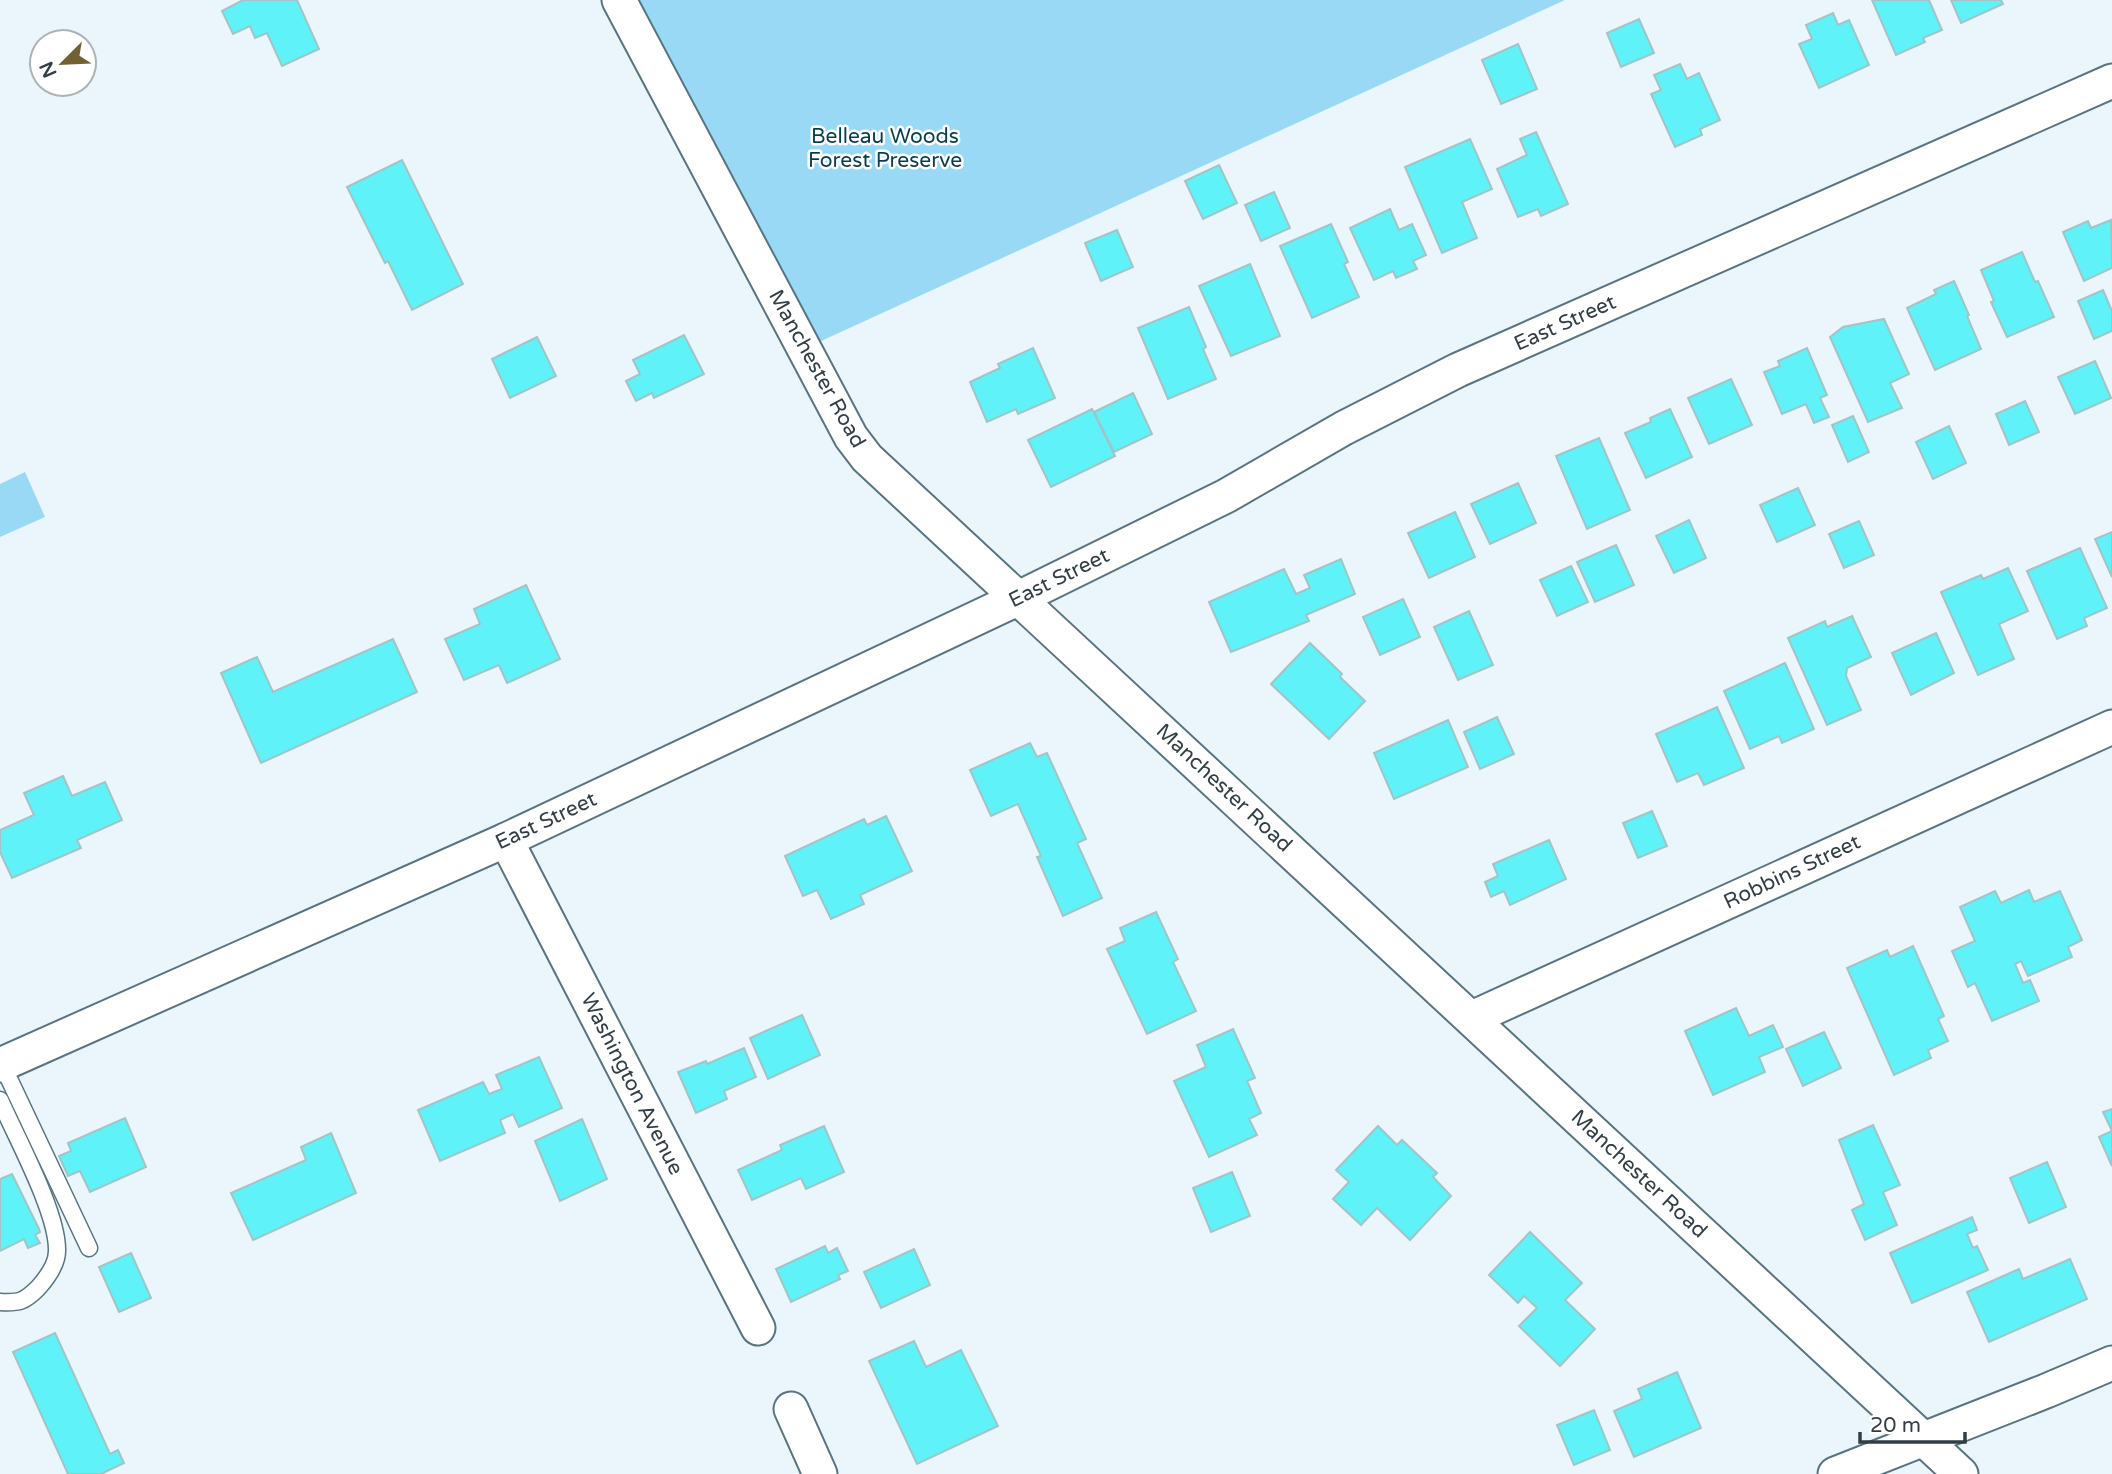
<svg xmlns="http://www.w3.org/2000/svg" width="2112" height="1474" viewBox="0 0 2112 1474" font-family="'Varela Round',sans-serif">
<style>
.green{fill:#99d9f5}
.building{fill:#5ff2f9;stroke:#a1c5c6;stroke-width:2}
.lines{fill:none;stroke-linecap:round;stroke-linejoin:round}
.service-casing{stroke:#587480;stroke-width:19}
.minor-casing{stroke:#587480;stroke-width:37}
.service{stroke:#fff;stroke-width:16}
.minor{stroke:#fff;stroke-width:33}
.labels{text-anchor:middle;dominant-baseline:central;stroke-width:5;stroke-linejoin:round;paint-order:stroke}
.park-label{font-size:21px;fill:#063e50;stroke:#fff}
.street-label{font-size:21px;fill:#323e44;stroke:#fff}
</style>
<rect width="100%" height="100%" fill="#eaf6fc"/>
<g class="green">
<path d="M633 0H1565L819 342Z"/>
<path d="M25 472 45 517 0 537V484Z"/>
</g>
<g class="building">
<path d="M243 0H297L319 49 282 66 267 33 255 38 250 26 233 34 222 11Z"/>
<path d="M1872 0H1929L1942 30 1923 38 1925 42 1896 55Z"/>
<path d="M1951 0H2001L2003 4 1961 23Z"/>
<path d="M1833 13 1838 25 1849 20 1869 65 1819 88 1799 44 1812 39 1806 25Z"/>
<path d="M1639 19 1654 53 1621 67 1607 33Z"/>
<path d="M1518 44 1537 89 1501 104 1482 60Z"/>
<path d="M1680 64 1687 79 1699 73 1720 120 1700 129 1702 135 1675 147 1651 94 1661 90 1654 75Z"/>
<path d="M1536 132 1568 204 1541 216 1538 209 1518 217 1497 169 1527 155 1520 139Z"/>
<path d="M1470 139 1492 189 1462 202 1477 238 1442 253 1405 167Z"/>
<path d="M402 160 463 284 412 310 388 261 385 263 347 187Z"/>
<path d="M1219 165 1237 203 1203 219 1185 181Z"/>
<path d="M1274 192 1290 228 1261 241 1245 205Z"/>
<path d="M1390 209 1399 230 1412 224 1426 255 1413 261 1417 269 1396 278 1393 271 1374 280 1350 228Z"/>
<path d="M2111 220 2112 268 2084 281 2063 232 2088 221 2091 228Z"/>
<path d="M1331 224 1348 262 1344 264 1359 297 1312 318 1280 246Z"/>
<path d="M1117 230 1133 267 1101 281 1085 243Z"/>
<path d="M2022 252 2035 282 2038 281 2054 317 2007 337 1991 302 1994 301 1981 270Z"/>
<path d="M1250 264 1280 336 1231 356 1199 286Z"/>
<path d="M1954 281 1969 315 1967 316 1981 349 1935 370 1907 308 1936 294 1934 290Z"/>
<path d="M2103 290 2112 311V331L2094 339 2078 301Z"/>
<path d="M1189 307 1206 347 1203 349 1216 379 1168 399 1138 328Z"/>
<path d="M1884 319 1909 374 1890 383 1902 408 1868 422 1830 337 1843 327Z"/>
<path d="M684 335 704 374 654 398 652 393 636 401 626 381 640 374 633 360Z"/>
<path d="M537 337 556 376 510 398 492 359Z"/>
<path d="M1033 348 1055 398 1018 414 1016 409 987 422 970 382 1000 368 998 364Z"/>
<path d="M1807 348 1827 395 1820 398 1829 417 1814 423 1806 404 1782 414 1764 372 1780 366 1778 361Z"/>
<path d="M2095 361 2111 398 2075 414 2058 377Z"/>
<path d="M1731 379 1752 425 1709 444 1688 398Z"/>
<path d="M1133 393 1152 434 1114 452 1094 412Z"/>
<path d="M2025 401 2039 432 2009 445 1996 414Z"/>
<path d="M1092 409 1115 456 1051 487 1028 440Z"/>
<path d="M1670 409 1692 457 1646 478 1625 433 1651 422 1650 418Z"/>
<path d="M1853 416 1869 452 1848 462 1832 425Z"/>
<path d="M1949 426 1966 463 1933 479 1916 442Z"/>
<path d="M1599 438 1630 510 1587 529 1556 456Z"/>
<path d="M1518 483 1536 523 1490 544 1471 504Z"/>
<path d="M1798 488 1815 525 1777 542 1760 505Z"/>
<path d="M1455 512 1475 557 1429 578 1408 533Z"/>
<path d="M1689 520 1706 558 1674 573 1656 536Z"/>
<path d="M1859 521 1874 555 1844 568 1829 534Z"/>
<path d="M2112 532V577L2095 539Z"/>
<path d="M1616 545 1634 585 1595 602 1577 562Z"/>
<path d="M2080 548 2107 608 2084 618 2087 626 2057 639 2027 571Z"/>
<path d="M1341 559 1355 594 1306 615 1309 621 1231 652 1209 602 1284 569 1296 594 1310 588 1304 575Z"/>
<path d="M1571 566 1588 602 1557 616 1540 580Z"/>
<path d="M2008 568 2028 611 1999 624 2014 659 1978 675 1941 592 1981 575 1983 579Z"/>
<path d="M526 585 560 659 507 683 499 665 464 680 445 639 480 624 474 609Z"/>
<path d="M1403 599 1420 637 1380 655 1363 617Z"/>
<path d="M1469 611 1493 665 1458 680 1434 627Z"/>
<path d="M1852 616 1871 657 1847 668 1846 676 1861 710 1827 725 1788 638 1825 621 1827 627Z"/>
<path d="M1936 633 1954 673 1911 695 1892 653Z"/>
<path d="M393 639 417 692 261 763 221 673 257 657 273 692Z"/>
<path d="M1310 643 1342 674 1340 677 1365 701 1329 739 1271 684Z"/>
<path d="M1785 663 1814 729 1782 743 1779 736 1750 749 1724 691Z"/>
<path d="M1717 707 1744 768 1704 785 1698 773 1677 782 1656 734Z"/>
<path d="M1497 717 1514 754 1480 769 1464 732Z"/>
<path d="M1448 720 1468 767 1394 799 1374 753Z"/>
<path d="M1030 743 1037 757 1047 753 1086 839 1077 843 1102 898 1063 916 1037 857 1041 856 1018 804 991 816 970 770Z"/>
<path d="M63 776 72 796 105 782 122 820 77 840 81 848 12 878 0 852V830L34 815 24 793Z"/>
<path d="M1652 811 1667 846 1638 858 1623 823Z"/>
<path d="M886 816 912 871 860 895 864 904 831 919 817 890 803 896 785 856 864 819 867 825Z"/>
<path d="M1549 840 1566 879 1510 905 1504 891 1491 897 1485 882 1498 876 1493 864Z"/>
<path d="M2029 890 2034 902 2060 891 2082 940 2068 947 2072 957 2028 976 2021 961 2015 964 2023 983 2030 980 2039 1001 1992 1021 1975 983 1968 987 1952 951 1975 941 1960 907 1995 891 2001 903Z"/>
<path d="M1156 912 1178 959 1173 962 1196 1011 1147 1034 1107 949 1125 941 1120 928Z"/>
<path d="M1913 946 1944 1016 1938 1019 1948 1041 1928 1050 1931 1058 1894 1075 1847 968 1887 950 1890 957Z"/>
<path d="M1736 1008 1749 1036 1773 1025 1783 1047 1759 1057 1765 1072 1713 1095 1685 1031Z"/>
<path d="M802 1015 820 1055 768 1079 750 1038Z"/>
<path d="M1233 1029 1255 1078 1247 1081 1261 1113 1249 1119 1257 1135 1209 1157 1174 1081 1206 1067 1197 1045Z"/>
<path d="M1824 1032 1841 1068 1803 1086 1786 1049Z"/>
<path d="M744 1048 756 1077 724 1091 727 1099 696 1113 678 1072 706 1061 707 1064Z"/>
<path d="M539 1057 562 1108 519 1127 513 1114 500 1120 505 1133 440 1161 418 1110 483 1082 489 1094 502 1089 496 1075Z"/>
<path d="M2112 1109V1166L2099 1137 2112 1131 2103 1112Z"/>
<path d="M125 1118 146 1167 90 1192 80 1171 68 1176 59 1156 71 1151 68 1143Z"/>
<path d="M582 1119 607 1179 560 1201 535 1141Z"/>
<path d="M1873 1125 1900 1185 1883 1192 1897 1225 1865 1240 1852 1210 1864 1204 1839 1140Z"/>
<path d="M824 1126 844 1172 806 1189 801 1178 752 1200 738 1170 782 1150 780 1145Z"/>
<path d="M1378 1126 1397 1145 1402 1140 1437 1173 1433 1177 1451 1196 1410 1240 1377 1208 1361 1225 1333 1199 1349 1182 1336 1170Z"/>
<path d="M331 1133 356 1193 253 1240 231 1193 306 1160 301 1147Z"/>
<path d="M2047 1162 2066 1207 2029 1223 2010 1178Z"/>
<path d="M1232 1172 1250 1216 1211 1232 1193 1188Z"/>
<path d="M12 1174 39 1229 40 1232 35 1235 40 1243 28 1248 24 1239 0 1251V1179Z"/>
<path d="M1972 1217 1977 1230 1967 1234 1973 1248 1977 1246 1988 1270 1912 1303 1890 1253Z"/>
<path d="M1530 1232 1582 1283 1565 1300 1595 1329 1560 1366 1519 1326 1537 1308 1524 1296 1518 1303 1489 1275Z"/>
<path d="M825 1246 828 1253 837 1248 848 1271 838 1275 840 1279 791 1302 776 1269Z"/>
<path d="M914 1249 930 1285 881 1308 864 1272Z"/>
<path d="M131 1253 151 1298 119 1312 99 1267Z"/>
<path d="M2070 1259 2087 1299 1989 1342 1967 1292 2019 1269 2023 1279Z"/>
<path d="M55 1333 110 1454 118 1450 124 1463 101 1474H68L13 1352Z"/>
<path d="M914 1341 926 1367 961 1350 998 1426 917 1464 869 1361Z"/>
<path d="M1677 1372 1701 1428 1634 1457 1614 1411 1642 1399 1638 1389Z"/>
<path d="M1594 1410 1610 1450 1574 1465 1557 1425Z"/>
</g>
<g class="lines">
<g class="service-casing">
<g id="service">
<path d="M2 1064 89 1248"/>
<path d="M0 1100C16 1137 58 1213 57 1251 57 1264 46 1279 38 1288 24 1302 19 1303 0 1302"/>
</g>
</g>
<g class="minor-casing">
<g id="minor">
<path d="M619 0 851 437 867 458 1961 1474"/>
<path d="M506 840 758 1328"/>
<path d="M1472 1018 2112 727"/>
<path d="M0 1065 506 840 1019 598 1226 496 1344 428 1458 370 2112 81"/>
<path d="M791 1409 820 1474"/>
<path d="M1835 1474 2046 1391 2112 1363"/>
</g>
</g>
<use href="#service" class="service"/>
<use href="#minor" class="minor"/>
</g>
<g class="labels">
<g class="park-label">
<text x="885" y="136">Belleau Woods<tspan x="885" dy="24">Forest Preserve</tspan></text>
</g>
<g class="street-label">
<text transform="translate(1565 323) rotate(-24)">East Street</text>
<text transform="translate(817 369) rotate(61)">Manchester Road</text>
<text transform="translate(1059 578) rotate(-26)">East Street</text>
<text transform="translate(1224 788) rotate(43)">Manchester Road</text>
<text transform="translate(546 821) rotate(-25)">East Street</text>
<text transform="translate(1792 872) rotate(-25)">Robbins Street</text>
<text transform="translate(632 1084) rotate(63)">Washington Avenue</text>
<text transform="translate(1639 1174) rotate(43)">Manchester Road</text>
</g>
</g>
<g transform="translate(63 63) rotate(246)"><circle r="33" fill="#ffffff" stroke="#adb2b4" stroke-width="2"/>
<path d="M0-5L12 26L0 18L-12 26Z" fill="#72612f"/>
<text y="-10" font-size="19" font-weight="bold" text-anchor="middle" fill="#323e44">N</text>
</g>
<path d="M1860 1432v10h105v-10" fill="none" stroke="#323e44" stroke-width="3.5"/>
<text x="1870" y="1432" font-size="21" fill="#323e44" stroke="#ffffff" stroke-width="5" paint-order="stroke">20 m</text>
</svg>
